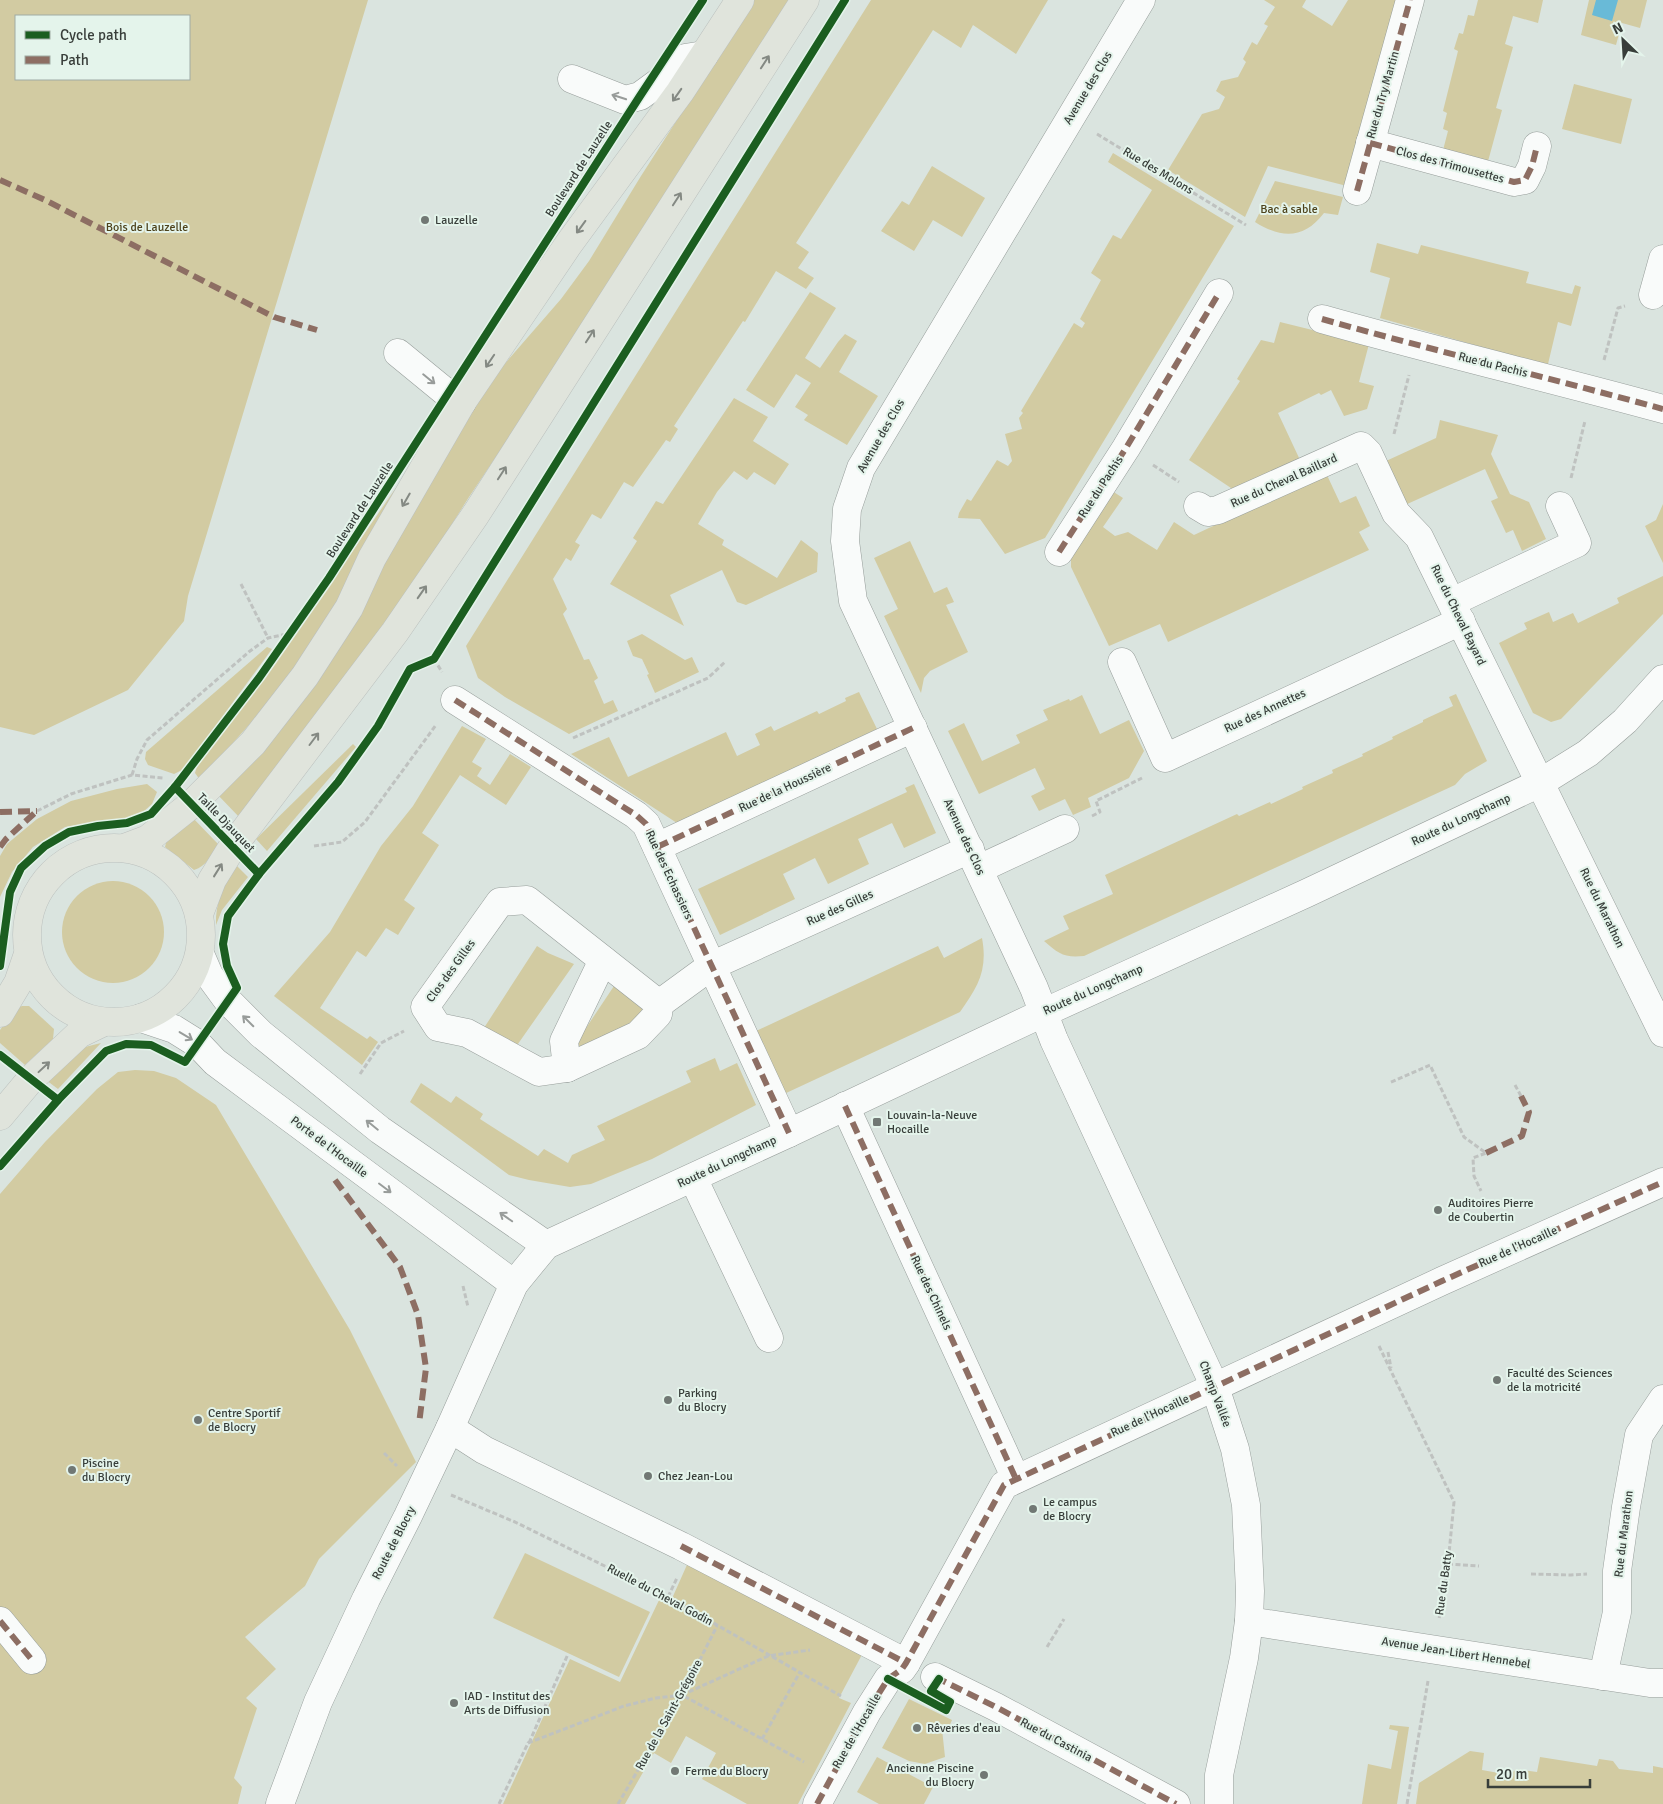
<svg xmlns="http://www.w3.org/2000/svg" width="1663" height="1804" viewBox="0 0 1663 1804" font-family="Signika,sans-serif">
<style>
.green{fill:#d2cba2;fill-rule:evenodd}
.water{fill:#69bad7}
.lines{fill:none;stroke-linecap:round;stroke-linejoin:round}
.minor-casing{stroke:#979e9b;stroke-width:29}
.major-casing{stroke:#bbc0be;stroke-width:29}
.path{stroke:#bfc2c0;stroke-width:3;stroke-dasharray:5 2.5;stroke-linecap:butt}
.minor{stroke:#f9fbfa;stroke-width:28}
.major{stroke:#e0e4dc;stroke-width:28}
.quiet{stroke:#8d6e63;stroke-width:6;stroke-dasharray:12 6;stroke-linecap:butt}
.cycleway-casing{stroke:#e4f4eb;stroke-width:11}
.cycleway{stroke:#1b5e20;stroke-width:8}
.oneway{stroke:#848983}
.oneway2{stroke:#989c9a}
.poi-dot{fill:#717874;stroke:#e4f4eb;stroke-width:2}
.labels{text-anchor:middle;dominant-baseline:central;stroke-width:4;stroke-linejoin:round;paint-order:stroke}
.street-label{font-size:12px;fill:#383e3a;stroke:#e4f4eb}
.park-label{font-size:12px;fill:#4d421b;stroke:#e4f4eb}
.poi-label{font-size:12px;fill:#383e3a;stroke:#e4f4eb;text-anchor:start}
</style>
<rect width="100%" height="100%" fill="#dae4df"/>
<g class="green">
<path d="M0 0H368L188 596 184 621 128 690 34 735 0 727ZM189 16V79H16V16Z"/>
<path d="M754 0H791L572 343 469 497 401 605 240 818 216 793 488 383 561 299 589 261 641 176Z"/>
<path d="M871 0H1048L1016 54 973 25 961 48 933 30 796 243 809 252 798 268 814 278 806 289 776 271 745 322 743 321 674 426 678 429 670 442 666 440 633 487 624 482 601 519 592 514 575 542 580 545 571 561 566 558 553 579 567 609 563 614 584 660 589 659 598 678 594 681 604 704 613 700 618 711 569 734 505 697 478 678 466 646Z"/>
<path d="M1264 0H1306L1302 7 1332 26 1348 0H1396L1359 132 1347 186 1268 166 1245 217 1168 170 1202 114 1219 109 1225 97 1216 91 1221 81 1238 77 1246 62 1243 59 1252 42 1257 45 1268 26 1264 24 1275 7Z"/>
<path d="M1478 0H1543L1538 23 1513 16 1505 44 1513 47 1496 108 1502 110 1487 165 1442 154 1448 131 1443 129 1447 113 1443 111 1458 51 1454 49 1459 33 1463 34 1468 15 1474 16Z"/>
<path d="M1589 0H1647L1640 28 1622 23 1616 45 1581 35Z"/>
<path d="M1574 84 1632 99 1621 144 1562 129Z"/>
<path d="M1113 153 1234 226 1045 538 1005 554 980 519 958 518 959 513 967 499 971 501 997 460 1008 466 1012 461 1005 434 1022 429 1019 418 1023 413 1021 411 1074 323 1082 328 1085 323 1080 319 1101 280 1091 273 1113 235 1121 239 1152 190 1108 162Z"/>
<path d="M932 166 985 198 962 237 933 220 914 251 881 231 902 201 909 205Z"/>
<path d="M1275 181 1343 197 1338 215 1324 213C1304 239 1282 239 1255 222Z"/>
<path d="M1377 243 1418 254 1421 245 1529 272 1526 283 1572 294 1575 285 1581 287 1571 326 1558 322 1548 364 1513 356 1380 318 1390 278 1370 272Z"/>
<path d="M810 292 836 308 805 358 820 368 838 342 845 334 857 341 839 372 878 396 847 445 804 420 808 415 795 407 811 383 796 374 774 408 746 390Z"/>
<path d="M1280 322 1369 344 1359 382 1374 386 1367 409 1344 416 1331 390 1321 395 1319 393 1278 413 1300 460 1234 490 1189 460 1240 381 1237 379 1261 340 1274 343Z"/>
<path d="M734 398 768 417 753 441 789 464 775 485 754 472 747 480 734 471 717 492 698 524 724 540 722 545 777 578 801 540 818 553 817 572 746 605 737 602 722 570 670 595 684 626 610 584 637 541 633 538 656 501 663 504Z"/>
<path d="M1440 420 1498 435 1491 454 1510 494 1529 502 1546 539 1522 551 1513 530 1506 533 1491 501 1498 498 1485 469 1405 505 1386 461 1436 438Z"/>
<path d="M415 460 340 598 280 690 200 780 195 773 198 763 314 607Z"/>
<path d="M1326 473 1340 503 1356 496 1370 526 1359 532 1369 550 1168 642 1160 624 1109 646 1071 567V554L1109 489 1123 498 1103 527 1115 536 1128 532 1157 550 1174 522 1194 535Z"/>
<path d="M1663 504V563L1645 526 1656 520Z"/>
<path d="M910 541 934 593 947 587 954 602 946 605 968 652 930 671 924 678 921 693 884 616 898 609 874 558Z"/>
<path d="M1663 576V614L1561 719 1551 722 1533 713 1499 643 1527 629 1524 623 1549 612 1553 622 1573 613 1578 623 1619 603 1617 598Z"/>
<path d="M642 634 685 660 692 657 699 672 655 693 647 675 649 674 642 659 633 656 627 641Z"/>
<path d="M267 647 272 649 184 769 174 774 148 765 145 759 146 752Z"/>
<path d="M859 692 877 729 677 823 571 754 609 737 628 777 726 732 737 756 760 745 755 734 771 726 774 731 817 711 819 714 846 701 845 698Z"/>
<path d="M1456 694 1487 761 1465 774 1455 785 1084 956C1064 958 1059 954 1044 941L1069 929 1063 916 1113 894 1105 875 1237 814 1239 816 1270 802 1271 804 1303 789 1302 787 1333 773 1332 770 1363 756 1362 754 1393 739 1392 737 1423 722V720L1453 706 1449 697Z"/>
<path d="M1082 695 1100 734 1129 720 1144 751 1129 778 1088 798 1091 807 1073 815 1065 799 1039 811 1031 796 1045 789 1035 768 979 794 948 731 964 723 982 761 1020 743 1016 735 1048 720 1043 710 1069 699 1070 701Z"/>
<path d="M462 726 486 739 472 762 482 768 477 776 490 785 510 754 531 767 506 805 460 775 422 833 439 845 404 900 415 908 398 935 386 928 366 957 357 951 320 1008 367 1039 370 1036 378 1042 362 1065 274 996 330 932 381 846 413 806Z"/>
<path d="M353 744 356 747 267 851 256 839Z"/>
<path d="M147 784 157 792 152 804 143 812 127 818 65 827 33 847 12 872 0 897V856L7 844 37 819 71 801 117 789Z"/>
<path d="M914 784 936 833 904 848 892 823 858 839 869 864 828 884 815 858 783 874 795 899 720 935 698 889 907 792 905 788Z"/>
<path d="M191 816 218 844C211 855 207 866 194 870L165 847 167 839Z"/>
<path d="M237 866 248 877 222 910 216 925C215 903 224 883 237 866Z"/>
<circle cx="113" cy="932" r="51"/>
<path d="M982 938C988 970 978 987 960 1012L784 1094 754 1032 938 946 944 958Z"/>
<path d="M537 946 548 953 574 964 513 1051 482 1031Z"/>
<path d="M622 985 645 1004 636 1022 579 1048 576 1043 614 986Z"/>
<path d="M22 1006H29L54 1029 53 1039 25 1065 0 1043V1030L15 1009Z"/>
<path d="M101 1043 58 1089 46 1080 77 1049Z"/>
<path d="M715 1058 720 1071 737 1063 756 1105 652 1159 591 1184 570 1187 529 1180 509 1175 410 1102 421 1083 451 1103 456 1096 483 1114 480 1119 538 1156 544 1149 568 1163 572 1155 605 1140 597 1126 691 1082 686 1071Z"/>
<path d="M135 1070 154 1071 176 1078 216 1105 350 1330 416 1462 319 1559 305 1586 245 1637 276 1669 246 1698 257 1708 234 1778 242 1787 238 1804H0V1194L45 1142 97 1089 118 1072Z"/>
<path d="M525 1553 650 1612 619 1677 493 1618Z"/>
<path d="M690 1558 866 1647 839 1698 851 1703 798 1804H747L702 1779 716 1753 686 1736 671 1763 654 1753 625 1804H503L570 1659 620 1682 660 1598 670 1603Z"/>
<path d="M909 1699 952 1720 949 1727 942 1729 945 1757 925 1764 909 1761 882 1748Z"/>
<path d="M1390 1725 1409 1727 1397 1804H1362L1368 1764 1391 1769 1398 1731 1389 1729Z"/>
<path d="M1470 1751 1484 1753 1482 1770 1510 1775 1516 1769 1537 1772 1540 1757 1597 1766 1599 1759 1613 1761 1619 1769 1653 1773V1766L1663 1768V1804H1416L1419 1783Z"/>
<path d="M877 1757 933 1787 924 1804H879L857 1792Z"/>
</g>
<path class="water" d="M1596 0H1618L1612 21 1592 15Z"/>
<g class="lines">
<g class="minor-casing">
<g id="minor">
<path d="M1141 0 861 468 847 509 845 541 853 601 1034 988 1054 1040 1215 1387 1235 1449 1246 1505 1250 1591 1249 1621 1244 1658 1219 1775V1804"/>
<path d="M572 79 625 100 640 96 666 77 685 58 704 55"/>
<path d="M1370 143 1514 182 1525 180 1532 166 1537 146"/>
<path d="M1357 191 1410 0"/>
<path d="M1653 295 1663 259"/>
<path d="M1322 319C1435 351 1550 378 1663 409"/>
<path d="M398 353 448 394 462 402"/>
<path d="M1198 506 1208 512 1218 510 1361 446 1368 453 1396 513 1419 537 1663 1033"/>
<path d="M1059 552 1126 448 1219 293"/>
<path d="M1452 602 1577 543 1560 506"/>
<path d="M1122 662 1165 758 1461 621"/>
<path d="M455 700 636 815 646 824 789 1133"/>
<path d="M657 847 913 728"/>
<path d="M979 869 1065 829"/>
<path d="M527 900 659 1004 658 1014 638 1035 567 1068 539 1072 467 1033 438 1027 425 1007 500 902Z"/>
<path d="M200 954 209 975 228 1001 261 1034 380 1130 546 1245"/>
<path d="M659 1004 711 966 970 849"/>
<path d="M141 1018 174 1029 198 1044 215 1062 514 1284"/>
<path d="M567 1068 564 1041 603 960"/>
<path d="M845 1106 1016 1479"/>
<path d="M693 1178 769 1338"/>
<path d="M450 1428 484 1450 681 1546 906 1663"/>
<path d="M0 1621 32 1660"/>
<path d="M1249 1621 1650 1683H1663"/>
<path d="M1603 1676 1617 1612V1571L1626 1507 1639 1435 1663 1399"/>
<path d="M935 1677 996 1707 1176 1804"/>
<path d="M280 1804 318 1702 366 1599 408 1516 450 1428 514 1284 546 1245 789 1133 1043 1013 1307 893 1540 783 1588 753 1625 721 1663 679"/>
<path d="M817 1804 867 1712 888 1679 902 1669 906 1663 1004 1485 1442 1281 1663 1182"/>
</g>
</g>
<g class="major-casing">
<g id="major">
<path d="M124 848 148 839 192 804 253 743 305 676 349 608 372 558 462 402 568 245 680 92 740 0"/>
<circle cx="114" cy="935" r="87"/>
<path d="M199 914 212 880 233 846 395 632 476 514 805 0"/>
<path d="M0 1013 18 983 28 954"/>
<path d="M0 1116 31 1079 79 1034 104 1022"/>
</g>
</g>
<g class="path">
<path d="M1097 134 1246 225"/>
<path d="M1604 360 1618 308 1625 306"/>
<path d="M1394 434 1409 375"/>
<path d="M1153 465 1179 482"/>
<path d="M1571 478 1585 421"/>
<path d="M241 584 268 638"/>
<path d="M434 659 442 672"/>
<path d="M573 738 708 678 725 662"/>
<path d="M132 775 137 759 147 740 250 651 268 638 291 633"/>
<path d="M37 811 71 794 132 775 163 778"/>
<path d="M1092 816 1100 812 1096 801 1142 778"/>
<path d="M314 846 342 842 365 822 436 725"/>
<path d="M360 1074 381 1043 404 1031"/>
<path d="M1391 1082 1430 1065 1464 1137 1486 1153 1473 1158 1474 1176 1481 1191"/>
<path d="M1515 1085 1521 1096"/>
<path d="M463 1286 468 1307"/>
<path d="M1379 1346 1454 1502 1448 1564 1439 1619"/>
<path d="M1388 1352 1391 1368"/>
<path d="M384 1453 397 1466"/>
<path d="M451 1495 515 1522 668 1597 841 1696"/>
<path d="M1448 1564 1479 1566"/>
<path d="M1531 1574 1571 1575 1587 1574"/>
<path d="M668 1597 677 1578"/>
<path d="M1047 1647 1064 1619"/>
<path d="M682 1695 768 1656 810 1650"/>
<path d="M762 1739 800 1672"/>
<path d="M529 1743 568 1654"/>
<path d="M499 1804 528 1743 624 1706 656 1698 682 1695 804 1762"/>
<path d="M618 1804 682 1695 717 1626"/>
<path d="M1407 1804 1428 1681"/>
</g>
<use href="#minor" class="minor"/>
<use href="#major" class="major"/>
<g class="quiet">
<path d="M1370 143 1514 182 1525 180 1532 166 1537 146"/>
<path d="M0 180 45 200 274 317 317 330"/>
<path d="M1357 191 1410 0"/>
<path d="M1322 319C1435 351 1550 378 1663 409"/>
<path d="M1059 552 1126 448 1219 293"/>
<path d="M455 700 636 815 646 824 789 1133"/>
<path d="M0 812 37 811"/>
<path d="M0 847 6 839 37 811"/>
<path d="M657 847 913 728"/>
<path d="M845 1106 1016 1479"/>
<path d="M1486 1153 1522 1136 1529 1112 1521 1096"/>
<path d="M335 1180 400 1267 418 1315 426 1368 419 1424"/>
<path d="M681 1546 906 1663"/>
<path d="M0 1621 32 1660"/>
<path d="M935 1677 996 1707 1176 1804"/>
<path d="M817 1804 867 1712 888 1679 902 1669 906 1663 1004 1485 1442 1281 1663 1182"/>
</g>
<g class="cycleway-casing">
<g id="cycleway">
<path d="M175 787 259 874"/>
<path d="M0 966 10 892 21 868 45 846 69 832 98 826 127 823 151 814 175 787 259 678 329 578 640 96 703 0"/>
<path d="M0 1055 58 1100"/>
<path d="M0 1166 58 1100 106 1051 126 1044 151 1045 185 1062 237 988 227 966 223 944 228 916 259 874 338 782 378 726 410 669 434 659 845 0"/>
<path d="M888 1679 946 1710 950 1702 931 1691 939 1679"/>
</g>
</g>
<use href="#cycleway" class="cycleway"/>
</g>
<defs><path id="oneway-shaft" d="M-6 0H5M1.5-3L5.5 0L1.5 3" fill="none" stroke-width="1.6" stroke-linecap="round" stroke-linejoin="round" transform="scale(1.25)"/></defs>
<g class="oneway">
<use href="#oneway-shaft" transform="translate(765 62) rotate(-57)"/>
<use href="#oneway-shaft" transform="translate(677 95) rotate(125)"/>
<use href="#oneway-shaft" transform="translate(677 199) rotate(-57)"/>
<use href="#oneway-shaft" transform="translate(581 227) rotate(126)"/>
<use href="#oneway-shaft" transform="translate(590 336) rotate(-57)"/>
<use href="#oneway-shaft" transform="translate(490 361) rotate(124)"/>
<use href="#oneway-shaft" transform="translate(502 473) rotate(-57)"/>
<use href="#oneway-shaft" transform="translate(406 500) rotate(120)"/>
<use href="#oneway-shaft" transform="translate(422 592) rotate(-55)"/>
<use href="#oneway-shaft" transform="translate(314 739) rotate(-53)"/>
<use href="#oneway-shaft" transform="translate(218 870) rotate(-58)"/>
<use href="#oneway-shaft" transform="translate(44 1067) rotate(-43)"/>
</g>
<g class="oneway2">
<use href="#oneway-shaft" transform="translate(619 97) rotate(-162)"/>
<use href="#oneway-shaft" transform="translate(429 379) rotate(39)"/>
<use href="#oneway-shaft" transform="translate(248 1021) rotate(-135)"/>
<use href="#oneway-shaft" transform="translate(186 1036) rotate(31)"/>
<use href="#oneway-shaft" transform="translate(372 1125) rotate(-141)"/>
<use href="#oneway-shaft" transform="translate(385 1188) rotate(37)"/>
<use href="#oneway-shaft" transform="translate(506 1217) rotate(-145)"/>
</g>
<g class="poi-dot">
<circle cx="425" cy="220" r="5"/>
<rect x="872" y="1117" width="10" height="10" rx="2.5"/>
<circle cx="1438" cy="1210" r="5"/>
<circle cx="1497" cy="1380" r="5"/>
<circle cx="668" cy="1400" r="5"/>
<circle cx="198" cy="1420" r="5"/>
<circle cx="72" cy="1470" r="5"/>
<circle cx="648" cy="1476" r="5"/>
<circle cx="1033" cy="1509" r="5"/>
<circle cx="454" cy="1703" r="5"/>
<circle cx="917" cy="1728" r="5"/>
<circle cx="675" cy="1771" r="5"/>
<circle cx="984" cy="1775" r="5"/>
</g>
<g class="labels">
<g class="street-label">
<text transform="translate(1088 88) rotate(-59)">Avenue des Clos</text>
<text transform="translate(1383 95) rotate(-74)">Rue du Try Martin</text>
<text transform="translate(1450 165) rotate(15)">Clos des Trimousettes</text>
<text transform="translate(579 169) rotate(-57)">Boulevard de Lauzelle</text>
<text transform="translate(1158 171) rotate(31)">Rue des Molons</text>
<text transform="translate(1493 365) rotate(14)">Rue du Pachis</text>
<text transform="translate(881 436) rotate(-60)">Avenue des Clos</text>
<text transform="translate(1284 481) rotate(-24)">Rue du Cheval Baillard</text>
<text transform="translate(1101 487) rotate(-57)">Rue du Pachis</text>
<text transform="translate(360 510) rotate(-57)">Boulevard de Lauzelle</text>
<text transform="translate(1458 615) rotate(64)">Rue du Cheval Bayard</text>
<text transform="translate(1265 711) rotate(-25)">Rue des Annettes</text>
<text transform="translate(785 788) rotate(-25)">Rue de la Houssière</text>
<text transform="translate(1461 820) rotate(-25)">Route du Longchamp</text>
<text transform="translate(226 823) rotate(46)">Taille Djauquet</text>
<text transform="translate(964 837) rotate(65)">Avenue des Clos</text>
<text transform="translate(669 875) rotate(65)">Rue des Echassiers</text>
<text transform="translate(840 908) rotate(-24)">Rue des Gilles</text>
<text transform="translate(1602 908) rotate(64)">Rue du Marathon</text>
<text transform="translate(451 971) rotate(-54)">Clos des Gilles</text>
<text transform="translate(1093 990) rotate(-24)">Route du Longchamp</text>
<text transform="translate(329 1147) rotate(37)">Porte de l'Hocaille</text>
<text transform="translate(727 1162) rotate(-25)">Route du Longchamp</text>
<text transform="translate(1518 1247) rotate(-24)">Rue de l'Hocaille</text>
<text transform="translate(931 1293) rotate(65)">Rue des Chinels</text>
<text transform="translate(1215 1394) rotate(69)">Champ Vallée</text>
<text transform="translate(1150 1416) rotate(-25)">Rue de l'Hocaille</text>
<text transform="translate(1624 1534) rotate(-83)">Rue du Marathon</text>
<text transform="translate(394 1543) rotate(-63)">Route de Blocry</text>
<text transform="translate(1444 1583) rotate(-82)">Rue du Batty</text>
<text transform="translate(660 1595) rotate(28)">Ruelle du Cheval Godin</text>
<text transform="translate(1456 1653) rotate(9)">Avenue Jean-Libert Hennebel</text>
<text transform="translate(669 1715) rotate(-61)">Rue de la Saint-Grégoire</text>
<text transform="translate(857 1731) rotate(-60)">Rue de l'Hocaille</text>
<text transform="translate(1056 1740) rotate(28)">Rue du Castinia</text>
</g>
<g class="park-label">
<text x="1289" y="209">Bac à sable</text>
<text x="147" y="227">Bois de Lauzelle</text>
</g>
<g class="poi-label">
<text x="435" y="220">Lauzelle</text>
<text x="887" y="1115">Louvain-la-Neuve<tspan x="887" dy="14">Hocaille</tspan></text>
<text x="1448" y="1203">Auditoires Pierre<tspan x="1448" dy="14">de Coubertin</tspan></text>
<text x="1507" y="1373">Faculté des Sciences<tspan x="1507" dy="14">de la motricité</tspan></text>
<text x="678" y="1393">Parking<tspan x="678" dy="14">du Blocry</tspan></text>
<text x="208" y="1413">Centre Sportif<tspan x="208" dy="14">de Blocry</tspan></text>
<text x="82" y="1463">Piscine<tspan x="82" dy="14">du Blocry</tspan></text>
<text x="658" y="1476">Chez Jean-Lou</text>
<text x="1043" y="1502">Le campus<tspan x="1043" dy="14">de Blocry</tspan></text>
<text x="464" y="1696">IAD - Institut des<tspan x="464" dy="14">Arts de Diffusion</tspan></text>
<text x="927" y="1728">Rêveries d'eau</text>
<text x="974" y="1768" text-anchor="end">Ancienne Piscine<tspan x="974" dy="14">du Blocry</tspan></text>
<text x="685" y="1771">Ferme du Blocry</text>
</g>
</g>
<rect x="15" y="15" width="175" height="65" fill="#e4f4eb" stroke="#9faba4"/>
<rect x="25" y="31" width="25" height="8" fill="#1b5e20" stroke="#9faba4"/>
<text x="60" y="40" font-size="15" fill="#383e3a">Cycle path</text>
<rect x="25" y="56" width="25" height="8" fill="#8d6e63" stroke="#9faba4"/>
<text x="60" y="65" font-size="15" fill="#383e3a">Path</text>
<g transform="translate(1623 40) rotate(335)" stroke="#e4f4eb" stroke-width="4" paint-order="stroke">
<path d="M0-4L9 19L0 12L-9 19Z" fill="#383e3a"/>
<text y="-8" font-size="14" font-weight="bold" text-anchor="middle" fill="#383e3a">N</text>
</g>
<path d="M1488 1779v8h102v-8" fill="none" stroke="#383e3a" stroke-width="2.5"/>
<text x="1496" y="1779" font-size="15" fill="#383e3a" stroke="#e4f4eb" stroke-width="4" paint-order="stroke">20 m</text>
</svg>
